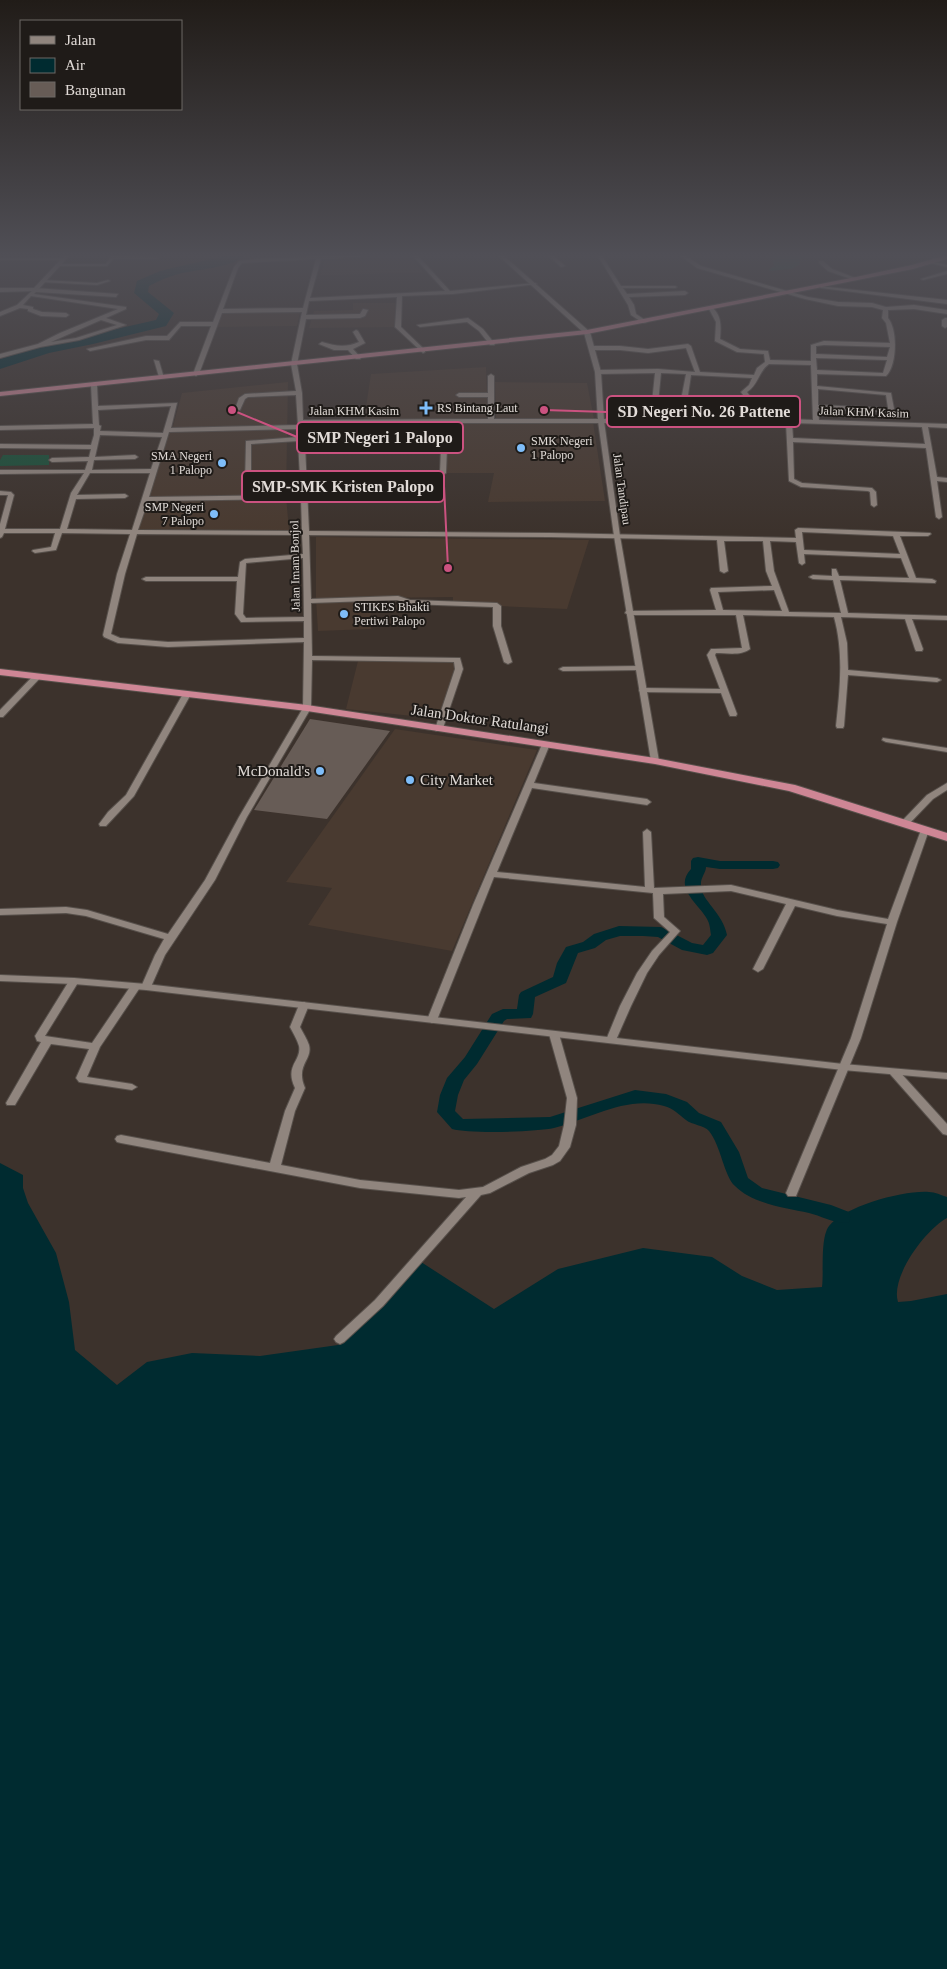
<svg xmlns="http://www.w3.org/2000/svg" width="947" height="1969" viewBox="0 0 947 1969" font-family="Georgia,serif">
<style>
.built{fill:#493a30}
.green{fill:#1c5039}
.water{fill:#002b30}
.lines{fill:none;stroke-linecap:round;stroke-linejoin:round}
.canal{fill:#002b30;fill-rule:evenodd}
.river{fill:#002b30;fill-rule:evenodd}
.building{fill:#675c56}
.minor-casing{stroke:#57504b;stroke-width:2}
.tertiary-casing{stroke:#57504b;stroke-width:2}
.trunk-casing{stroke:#57504b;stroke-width:2}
.minor{fill:#90857e;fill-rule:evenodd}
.tertiary{fill:#90857e;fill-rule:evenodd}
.trunk{fill:#ce8695;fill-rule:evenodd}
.poi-dot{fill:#7ebdf9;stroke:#1f1b18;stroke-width:2}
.labels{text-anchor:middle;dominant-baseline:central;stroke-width:4;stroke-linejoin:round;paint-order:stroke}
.far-poi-label{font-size:12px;fill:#e1dbd7;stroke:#1f1b18;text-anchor:start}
.far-street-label{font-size:12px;fill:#e1dbd7;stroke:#1f1b18}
.street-label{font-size:15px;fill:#e1dbd7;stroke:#1f1b18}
.poi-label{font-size:15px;fill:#e1dbd7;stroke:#1f1b18;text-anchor:end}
.leader{fill:none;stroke:#cb5280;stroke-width:2}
.callout-dot{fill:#cb5280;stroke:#1f1b18;stroke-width:2}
.callout{fill:#1f1b18;stroke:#cb5280;stroke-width:2}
.callout-label{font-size:16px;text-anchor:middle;font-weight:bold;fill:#e1dbd7}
</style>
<rect width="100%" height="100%" fill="#3c322c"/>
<g class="built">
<path d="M364 256H410L423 273 320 275 325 259Z"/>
<path d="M353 303H395L400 327 309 328 314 311 353 310Z"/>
<path d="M222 310 300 312 297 326 216 327Z"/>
<path d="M486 367 488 419 364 420 371 374Z"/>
<path d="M288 382 286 496 289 530 137 529 168 430H172L182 393Z"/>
<path d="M495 382 587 383 594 419 496 420Z"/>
<path d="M593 422 605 501 488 502 494 473H443L448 423Z"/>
<path d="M316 537 589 540 567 609 453 604V597L370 598 371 629 318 631 316 599Z"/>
<path d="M359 657 460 660 441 719 346 709Z"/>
<path d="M395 729 537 750 452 951 308 925 332 888 286 882Z"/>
</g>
<g class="green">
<path d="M768 256H810L801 259 799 265 791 269 769 271V269L775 266 772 262 777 258Z"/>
<path d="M3 455H49V465L0 466V460Z"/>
</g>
<path class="water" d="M0 1163 23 1175V1188L28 1203 56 1253 69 1302 75 1350 117 1385 147 1362 192 1353 260 1356 338 1345 421 1262 494 1309 558 1269 643 1248 712 1257 742 1276 777 1290 822 1287C824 1272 820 1238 829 1226 845 1206 904 1190 929 1192 935 1192 941 1195 947 1197V1218C926 1229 890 1277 898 1302L911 1301 947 1294V1969H0Z"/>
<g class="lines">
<path class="canal" d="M698 857 720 861H773L778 862 780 865 778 868 773 869H720L706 867C706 873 700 878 701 886 701 900 723 913 727 935L713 953 707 955 682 950 658 937 643 936H620L606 940 595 948 578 953 566 983 535 997 533 1014 531 1018 507 1019 504 1021 477 1064 464 1080 458 1095 455 1111 463 1119 550 1117 635 1090 666 1094 687 1102 699 1113 721 1122 739 1152 748 1178 762 1188 831 1205 849 1212 851 1217 849 1222C836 1225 822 1216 809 1213 785 1208 753 1204 735 1186 724 1176 721 1146 709 1131 704 1125 692 1125 686 1120 678 1114 673 1108 664 1106 627 1095 589 1119 554 1128 536 1132 469 1134 452 1129L437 1112 440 1095 447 1078 465 1057 492 1014 503 1009H517L519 995 521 992 553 977 557 963 566 947 583 942 594 934 619 926 661 927 692 943 703 945 711 935C710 929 710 924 707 919 699 904 673 888 691 869V861L693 858Z"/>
<path class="river" d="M224 256H244C234 267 194 270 178 274 168 277 158 281 149 286L148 292 174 313 166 326 93 344 49 353 0 369V359L41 346 156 320 159 314 134 293 137 281 160 271Z"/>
</g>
<path class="building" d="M310 719 390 731 327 819 254 810Z"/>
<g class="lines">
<g class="minor-casing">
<g id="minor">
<path d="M111 256 156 257 158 258 156 259H113L107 266H58L56 265 58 264H106Z"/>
<path d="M317 256H362L360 257 321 259 310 298 445 291 413 256H418L450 291 535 283 537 284 453 294 402 296 401 327 425 350V352L423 353 395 327 397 297 309 301 306 315 360 314 363 309 368 310 365 316 360 318 306 319 297 364 302 393 303 420 488 419V397H459L456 395 459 393H488V376L491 374 494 376V419H656L652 403 655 373 598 374 595 372 598 370 658 369 695 372 686 348 648 353 620 350H592L589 348 592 346H620L648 349 688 344 691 346 700 372 754 375 757 368 765 362 764 354 737 352 715 341 716 322 709 309 712 307C722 316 721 327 720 339L740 349 768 351 770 360 811 361V345L824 341 890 343 886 323 882 318 883 310 872 307 838 306 805 299 697 268 681 256H686L701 266 808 297 838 302 872 303 886 307 914 305 947 310V314L914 309 888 310V318C898 330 897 366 886 376L817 374V386L891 393 895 414 892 416 888 412 818 409 819 420 947 424V428L928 427 937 477 947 478V482L937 481 942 517 939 519 936 517 926 448 793 442 794 479 802 483 872 488 876 492 877 505 874 507 871 505 870 492 868 491 801 487 789 481 786 423H448L446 473 443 475 440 473 442 423 304 424 309 531 550 533 796 538 795 530 798 528 930 533 931 534 928 536H900L916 578 932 579 936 581 935 583 840 580 848 613 947 616V620L912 619 923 649 922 651H916L915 649 905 619 841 617 847 643 848 670 937 678 941 680 937 682 848 675 844 726 843 728H837L836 726C840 689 844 653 834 617L743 615 750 649C741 656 727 653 716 653L715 655 737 714 736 716H730L729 714 721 693 640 692 639 690 643 688 720 689 707 655 711 649H714L742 648 736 615H629L625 613 626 611 716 610 710 590 711 588 772 586 766 571 763 541H724L728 571 724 573 720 571 717 540 550 537 309 535 311 599 398 596 410 600 497 603 501 606V626L512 662 508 664 504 662 493 626V607L409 604 397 600 311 603 312 656 460 658 463 669 442 731H436L435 729 455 669 454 662 312 660 311 708 247 817 215 880 165 955 150 989H142L141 987 155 955 164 939 86 916 66 913 0 915V909L66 907 87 910 168 934 205 880 239 817 303 708 304 642 168 647 118 643 104 637 103 635 117 574 130 534 62 533 56 550 35 553 32 551 33 550 51 547 55 533H4L2 537 0 538V524L8 495H0V491L11 492 14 495 5 529H60L71 493 84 473 0 474V470H85L88 461 52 462 49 460 52 458 89 457 91 449 0 448V444L91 445 94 435V428L0 430V426L93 424 91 385 94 383 97 385 98 406 177 403 171 428 298 425 296 395 248 397 245 399 240 410 235 409 239 398 245 394 296 391 291 364 302 312 222 313 199 374 196 376 193 374 211 326H181L169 340H146L90 351 87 349 146 336H167L180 322H213L234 267 239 261 255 259ZM316 259 303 308 223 309 238 268 242 263ZM824 345 890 347 887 357 816 354V346ZM816 358 887 360 883 373 817 370ZM769 364 811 365 813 420 765 418 747 392C759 384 758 372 769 364ZM661 373 686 374 682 395 690 419H662L658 403ZM691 375 752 378 749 385 741 392 759 418 696 419 688 395ZM818 389 886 395 888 408 818 405ZM171 406 163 433 100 431 101 426 99 425 98 410ZM792 423 922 427 925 444 793 438ZM298 429V437L246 441 245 484 248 486 251 484V444L298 441 301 495 149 497 169 432ZM100 435 162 437 151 469 92 470 94 460 135 459 138 457 135 455 95 457ZM90 473H150L132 530 67 529 76 499 125 498 128 496 125 494 77 495ZM301 499 302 531 138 530 148 501ZM802 532 893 536 900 554 804 550ZM137 534 302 535 303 554 245 559 240 562 238 577H146L142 579 146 581H237L235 614 241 622 304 621V638L168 642 120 638 111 634 125 574ZM770 541 796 542 799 563 802 565 805 563 804 554 901 558 909 578 839 576 836 569H832V576L813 575 809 577 813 579 833 580 841 613 789 612 774 571ZM303 558 304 617 246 618 243 614 246 563ZM774 590 782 611 723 610 718 592Z"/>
<path d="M549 256H554L565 266 561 267Z"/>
<path d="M598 256H602L621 286H675L677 287 675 288H623L627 294 685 291 688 293 685 295 629 297 634 305 636 314 648 322 643 323 631 315 628 305Z"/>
<path d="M0 258H64L66 259 64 260H0Z"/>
<path d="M819 261H823L832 269 858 279 854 280 828 271 819 263Z"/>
<path d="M930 261 947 265V267L930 263Z"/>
<path d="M947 271V274L923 280 921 279Z"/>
<path d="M42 280 97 283 108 280 110 281 97 285 40 282Z"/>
<path d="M819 286 947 300V304L821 288Z"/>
<path d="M35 288 118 294 116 297 36 292 34 294 126 307V309L106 318 126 325 79 340 40 347 0 358V354L38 344 60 333 118 309 31 296 23 305 33 307V309L42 312 66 313 69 315 66 317 41 316 28 311V309L20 308 0 316V312L17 305ZM101 320 117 325 76 338 51 342Z"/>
<path d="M468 318 483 329 495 344 494 345H490L479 331 467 322 420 327 417 325Z"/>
<path d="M945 318H947V327L945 328 942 326V320Z"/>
<path d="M356 330 358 331 365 343 353 349 361 358 360 359H356L348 350H334L319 344 322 342C336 346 345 348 359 342L353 332Z"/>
<path d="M154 360 159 361 164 378 159 377Z"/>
<path d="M639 666H642V670L563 671 559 669 563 667Z"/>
<path d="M35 674H38L42 676 3 717H0V710Z"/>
<path d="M184 692H190L191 694 134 796 106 826H100L99 824 108 812 126 795Z"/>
<path d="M883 738 947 748V752L886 742 882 740Z"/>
<path d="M543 742H546L550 744 534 783 647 799 651 802 647 805 532 788 497 872 645 887 643 832 647 829 651 832 654 888 731 885 837 910 888 919 921 830 925 827 929 830 897 922 861 1038 796 1196H788L786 1193 851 1038 887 924 837 916 795 906 763 969 758 972 753 969 786 904 731 891 663 894 664 917 680 931 659 955 647 973 631 1006 616 1040 611 1043 606 1040 620 1006 637 973 652 951 670 932 654 918 653 893 494 877 437 1020 432 1023 427 1020 473 905Z"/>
<path d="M947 783V790L933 799 908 825H902L901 823 902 821 927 795Z"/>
<path d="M74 978 79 981 45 1036 92 1043 132 984H140L141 986 100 1047 87 1077 132 1084 137 1087 132 1090 79 1082 76 1078 89 1049 51 1044 15 1105H7L6 1103 41 1042 37 1041 35 1036 69 981Z"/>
<path d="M304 1002 309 1005 300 1027C303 1033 307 1039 309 1045 313 1060 295 1065 305 1088L295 1111 281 1165 360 1180 459 1190 483 1187 521 1167 545 1159 552 1155 559 1146 564 1125 567 1098 549 1034 554 1031 559 1034 577 1098 576 1125 570 1147 560 1161 553 1165 529 1173 490 1193 481 1195 383 1306 344 1342 340 1344 336 1342 334 1339 336 1336 375 1300 466 1197 459 1198 360 1188 121 1143 117 1142 115 1139 117 1136 121 1135 270 1163 285 1111 295 1088C284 1065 302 1061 299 1046 297 1039 293 1033 290 1027L299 1005Z"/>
<path d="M894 1069 898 1070 947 1124V1135L943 1134 890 1074 889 1072 890 1070Z"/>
</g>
</g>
<g class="tertiary-casing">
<g id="tertiary">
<path d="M64 256H69L37 291 0 292V288H34Z"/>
<path d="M499 256H504L590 332 601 372 604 421 620 536 659 761 658 763H652L651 761 614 536 598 421 595 372 584 333Z"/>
<path d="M0 975 74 978 146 984 843 1064 947 1073V1079L843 1070 146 990 74 984 0 981Z"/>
</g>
</g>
<g class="trunk-casing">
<g id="trunk">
<path d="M943 256H947V259L913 269 587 334 0 396V392L587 330 856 277 912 265Z"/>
<path d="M0 669 307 705 655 758 795 785 947 833V841L789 791 655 764 307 711 0 675Z"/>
</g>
</g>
<use href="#minor" class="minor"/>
<use href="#tertiary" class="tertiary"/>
<use href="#trunk" class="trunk"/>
</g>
<linearGradient id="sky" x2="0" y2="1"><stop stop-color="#211c18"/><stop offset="0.48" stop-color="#504f56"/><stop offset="1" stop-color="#504f56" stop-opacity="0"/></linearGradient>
<rect width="947" height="532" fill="url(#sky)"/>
<g class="poi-dot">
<path d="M423.5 400.5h5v5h5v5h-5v5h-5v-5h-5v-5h5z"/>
<circle cx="521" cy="448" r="5"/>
<circle cx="222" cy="463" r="5"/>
<circle cx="214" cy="514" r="5"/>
<circle cx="344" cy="614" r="5"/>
<circle cx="320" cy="771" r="5"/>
<circle cx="410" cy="780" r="5"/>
</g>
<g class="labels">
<g class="far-poi-label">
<text x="437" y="408">RS Bintang Laut</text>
<text x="531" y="441">SMK Negeri<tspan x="531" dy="14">1 Palopo</tspan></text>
<text x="212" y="456" text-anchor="end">SMA Negeri<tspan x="212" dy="14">1 Palopo</tspan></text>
<text x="204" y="507" text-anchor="end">SMP Negeri<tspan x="204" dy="14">7 Palopo</tspan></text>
<text x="354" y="607">STIKES Bhakti<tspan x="354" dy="14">Pertiwi Palopo</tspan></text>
</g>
<g class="far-street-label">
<text x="354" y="411">Jalan KHM Kasim</text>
<text transform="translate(864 412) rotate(2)">Jalan KHM Kasim</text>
<text transform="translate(622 489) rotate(82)">Jalan Tandipau</text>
<text transform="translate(295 566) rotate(-91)">Jalan Imam Bonjol</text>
</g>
<g class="street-label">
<text transform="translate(480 719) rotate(8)">Jalan Doktor Ratulangi</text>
</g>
<g class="poi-label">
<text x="310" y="771">McDonald's</text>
<text x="420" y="780" text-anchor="start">City Market</text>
</g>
</g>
<path class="leader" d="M544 410L607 412M232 410L297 437M448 568L444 486"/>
<g class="callout-dot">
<circle cx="544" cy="410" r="5"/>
<circle cx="232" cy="410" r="5"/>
<circle cx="448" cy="568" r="5"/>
</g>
<g class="callout">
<rect x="607" y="396" width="193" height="31" rx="5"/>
<rect x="297" y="422" width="166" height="31" rx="5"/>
<rect x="242" y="471" width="202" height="31" rx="5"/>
</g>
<g class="callout-label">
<text x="704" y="417">SD Negeri No. 26 Pattene</text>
<text x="380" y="443">SMP Negeri 1 Palopo</text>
<text x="343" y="492">SMP-SMK Kristen Palopo</text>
</g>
<rect x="20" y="20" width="162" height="90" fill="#1f1b18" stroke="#6d6864"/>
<rect x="30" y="36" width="25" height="8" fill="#90857e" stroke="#6d6864"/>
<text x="65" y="45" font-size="15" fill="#e1dbd7">Jalan</text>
<rect x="30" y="58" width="25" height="15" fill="#002b30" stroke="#6d6864"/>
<text x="65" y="70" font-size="15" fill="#e1dbd7">Air</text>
<rect x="30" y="82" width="25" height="15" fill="#675c56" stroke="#6d6864"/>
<text x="65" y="95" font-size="15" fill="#e1dbd7">Bangunan</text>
</svg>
